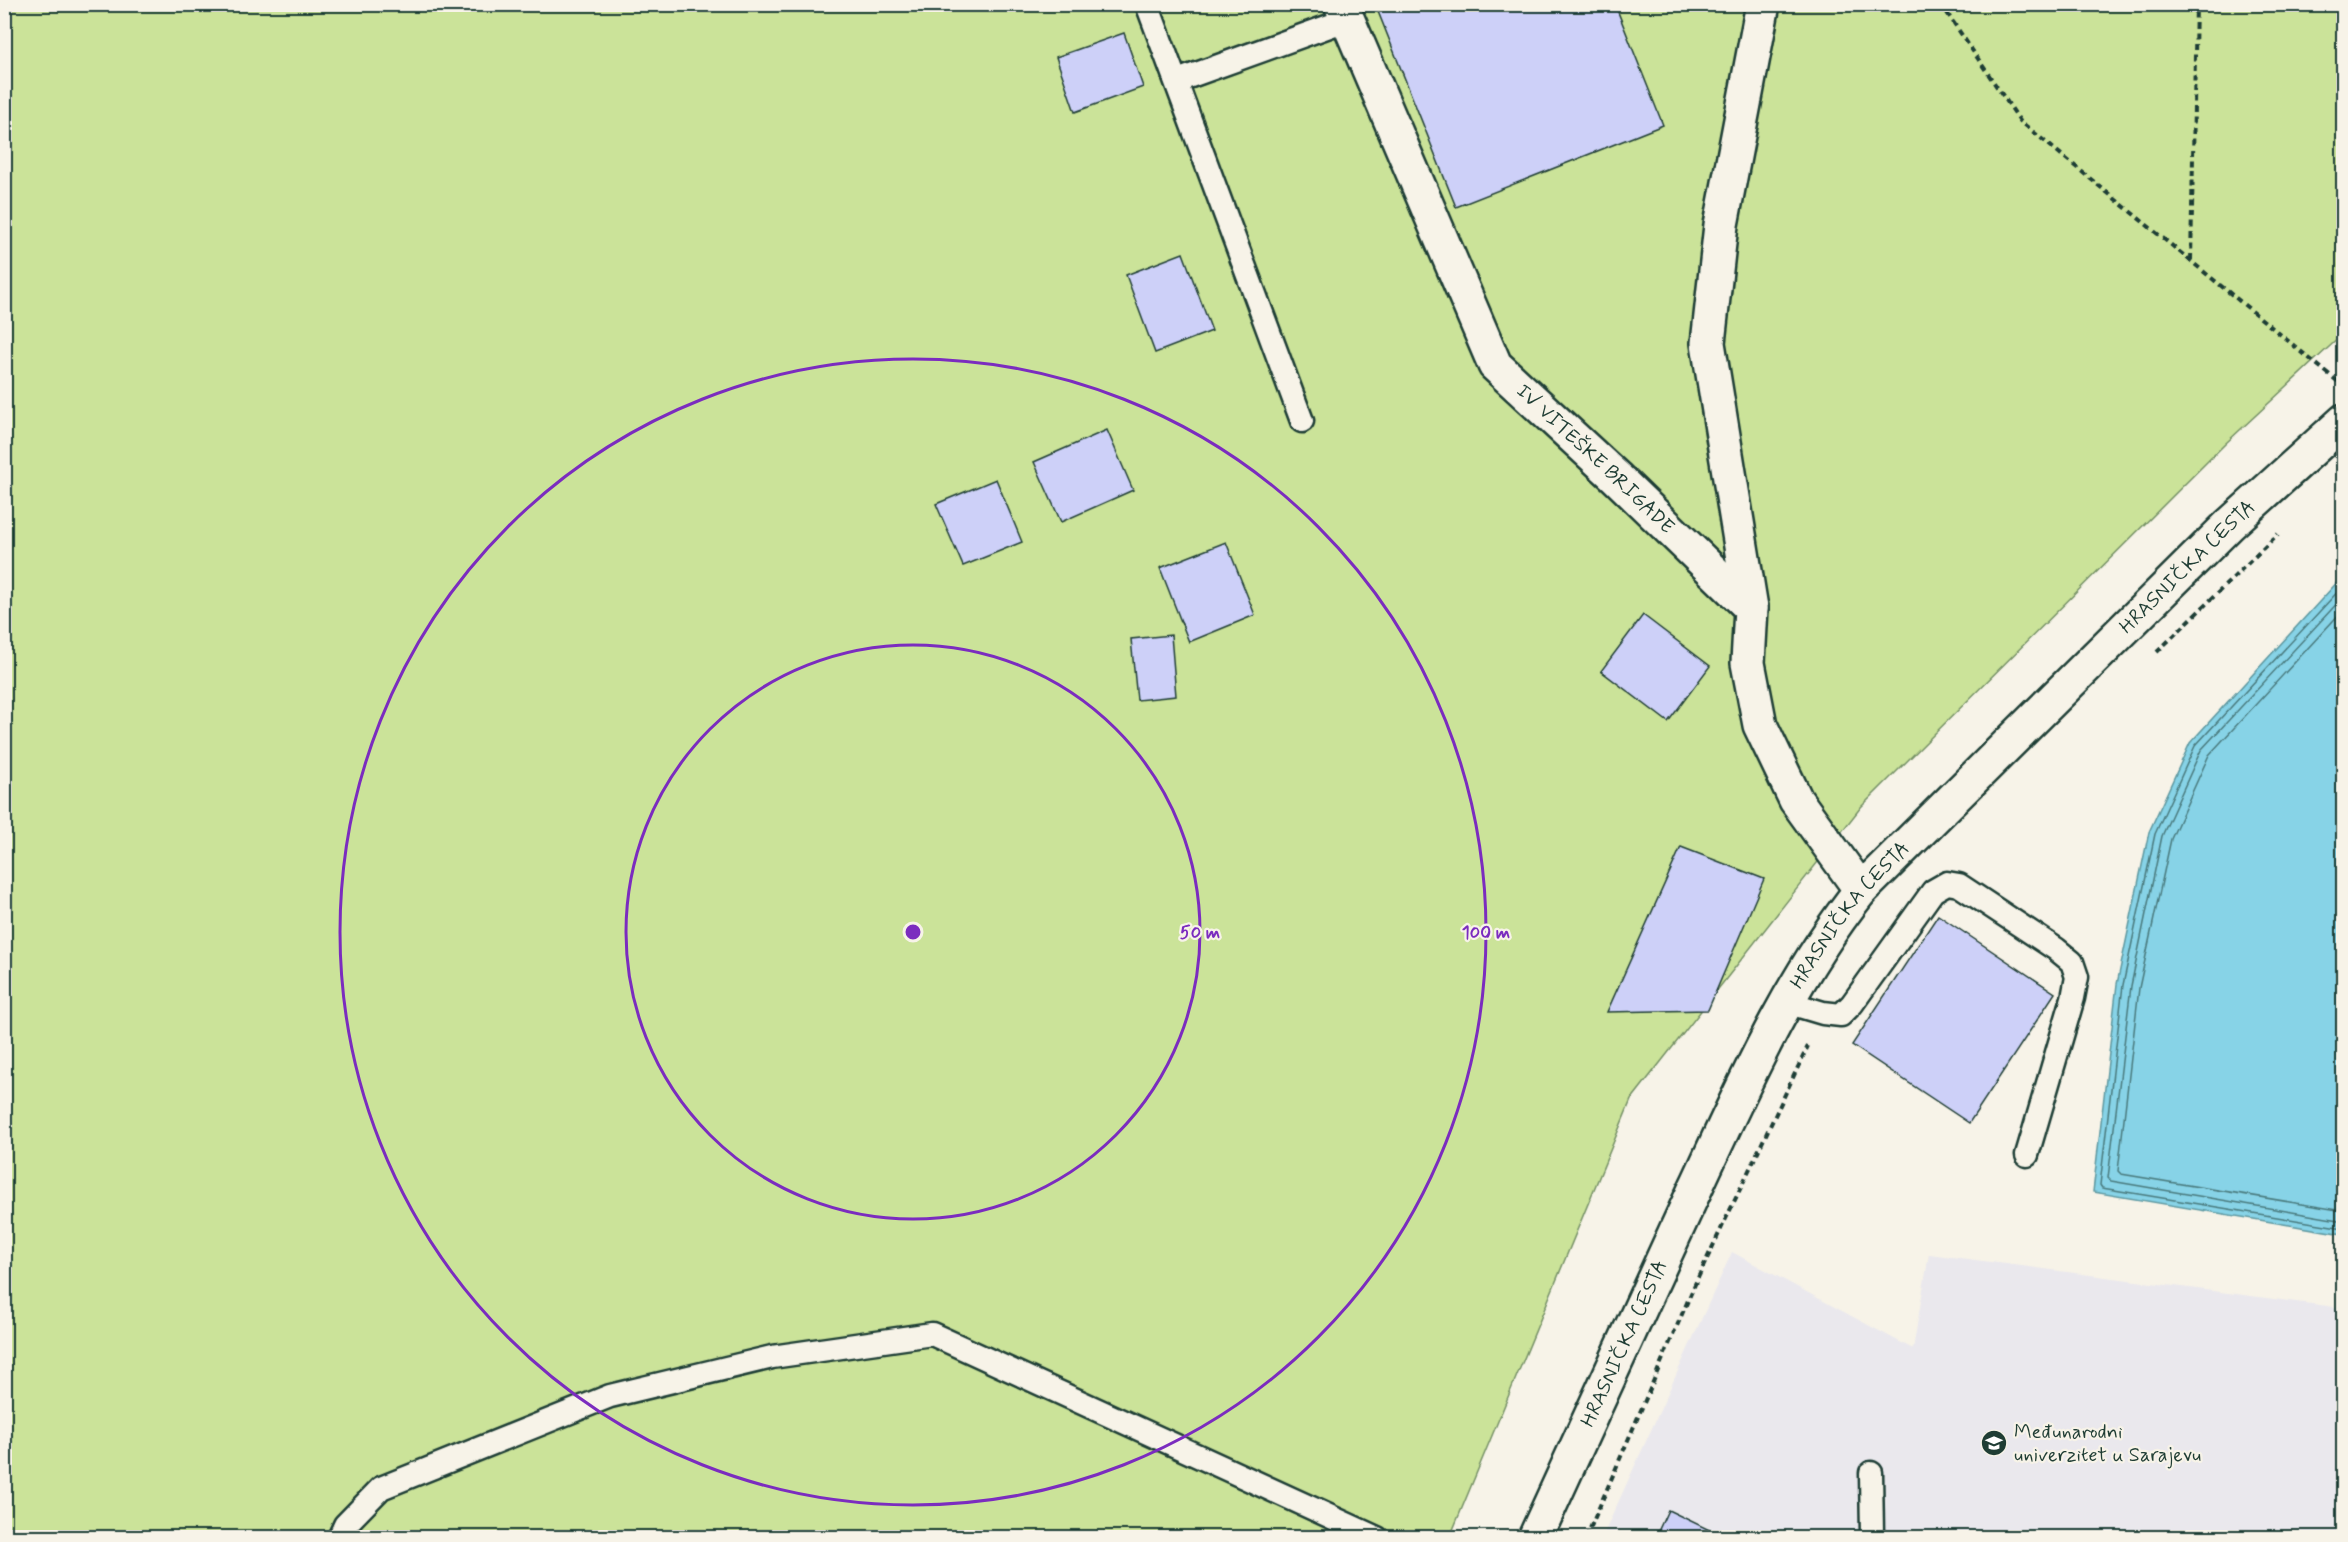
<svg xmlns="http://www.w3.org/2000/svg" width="2348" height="1542" viewBox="0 0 2348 1542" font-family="Mynerve,sans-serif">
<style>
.built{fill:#eae8ed}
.green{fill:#cbe399;stroke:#759066;stroke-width:1.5}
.water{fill:#87d3e7;stroke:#5d979f;stroke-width:1.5}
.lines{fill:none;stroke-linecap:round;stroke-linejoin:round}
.shore{stroke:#49797c;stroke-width:1.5}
.building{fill:#cdd0f8;stroke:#1f3d34;stroke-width:1.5}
.service-casing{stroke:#1f3d34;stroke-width:27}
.pedestrian-casing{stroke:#1f3d34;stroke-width:38}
.minor-casing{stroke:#1f3d34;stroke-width:38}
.tertiary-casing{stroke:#1f3d34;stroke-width:38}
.path{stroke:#1f3d34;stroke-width:4;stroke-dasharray:6 4.5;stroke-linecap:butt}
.service{stroke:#f7f3e8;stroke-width:22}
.pedestrian{stroke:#f7f3e8;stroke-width:33}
.minor{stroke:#f7f3e8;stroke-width:33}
.tertiary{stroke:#f7f3e8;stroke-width:33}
.ring{fill:none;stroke:#7b2cbf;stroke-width:3}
.labels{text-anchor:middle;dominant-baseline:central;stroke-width:4.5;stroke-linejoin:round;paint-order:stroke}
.street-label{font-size:20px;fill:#1f3d34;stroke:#f7f3e8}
.poi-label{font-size:20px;fill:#1f3d34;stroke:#f7f3e8;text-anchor:start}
.centre{fill:#7b2cbf;stroke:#f7f3e8;stroke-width:3}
.ring-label{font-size:18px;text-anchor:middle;font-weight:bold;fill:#7b2cbf;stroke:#f7f3e8;stroke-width:4.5;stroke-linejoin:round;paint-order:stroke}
</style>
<rect width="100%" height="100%" fill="#f7f3e8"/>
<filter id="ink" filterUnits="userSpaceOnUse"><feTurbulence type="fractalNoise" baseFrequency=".0167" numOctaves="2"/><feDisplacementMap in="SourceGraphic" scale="12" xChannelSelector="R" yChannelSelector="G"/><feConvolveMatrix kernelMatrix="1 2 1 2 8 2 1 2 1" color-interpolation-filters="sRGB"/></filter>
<g filter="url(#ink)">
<path class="built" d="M1732 1252 1913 1349 1929 1254 2343 1308V1537L1602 1538Z"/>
<path class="green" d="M5 5H2343V334L2226 443 1861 807 1631 1100 1450 1537 5 1538Z"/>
<path class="water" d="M2343 576V1234L2093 1192 2117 984 2149 832 2190 743Z"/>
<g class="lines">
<g class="shore">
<path d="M2344 585 2195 746 2155 834 2123 985 2100 1185 2102 1188 2344 1228"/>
<path d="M2344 596 2201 750 2162 836 2131 986 2108 1178 2111 1181 2344 1221"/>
<path d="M2344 609 2209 755 2171 839 2139 988 2118 1171 2121 1174 2344 1211"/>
</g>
</g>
<g class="building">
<path d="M1375 4H1622L1616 7 1663 125 1456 207Z"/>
<path d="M1124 33 1143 87 1075 112 1056 57Z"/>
<path d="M1183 253 1212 331 1155 353 1126 275Z"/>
<path d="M1107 430 1133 490 1061 522 1034 462Z"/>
<path d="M996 479 1022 542 963 566 936 504Z"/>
<path d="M1226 542 1255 615 1189 642 1160 568Z"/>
<path d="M1643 615 1710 666 1668 722 1601 671Z"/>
<path d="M1171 635 1176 696 1137 700 1131 639Z"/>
<path d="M1681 847 1764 879 1708 1010 1607 1012Z"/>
<path d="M1938 915 2055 993 1969 1123 1852 1045Z"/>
<path d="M1668 1510 1726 1538H1655Z"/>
</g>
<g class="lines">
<g class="service-casing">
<g id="service">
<path d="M1147 4 1302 421"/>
<path d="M1177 81 1346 20"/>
<path d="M1786 1002 1823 1013 1841 1015 1852 1004 1933 891 1947 883 1959 885 2056 949 2072 962 2077 977 2073 998 2027 1155"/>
<path d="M1871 1473 1872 1534 1874 1538"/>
<path d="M339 1538 345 1525 381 1488 610 1396 772 1357 932 1334 1377 1538"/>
</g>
</g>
<g class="pedestrian-casing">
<path id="pedestrian" d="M1751 608 1708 343 1721 225 1763 4"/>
</g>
<g class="minor-casing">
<g id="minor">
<path id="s1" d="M1341 4 1495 365 1616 477 1751 608 1748 663 1760 725 1796 800 1861 890"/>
</g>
</g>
<g class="tertiary-casing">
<g id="tertiary">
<path id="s2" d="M1535 1538C1589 1421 1642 1304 1696 1187 1744 1084 1790 979 1861 890L2229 525 2344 421"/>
</g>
</g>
<g class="path">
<path d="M1941 4 2020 121 2342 385"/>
<path d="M2191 260 2196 4"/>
<path d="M2157 652 2278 534"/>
<path d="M1586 1538 1695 1284 1808 1046"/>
</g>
<use href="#service" class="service"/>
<use href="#pedestrian" class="pedestrian"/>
<use href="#minor" class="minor"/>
<use href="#tertiary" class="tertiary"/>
</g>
</g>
<g class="ring">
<circle cx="913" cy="932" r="287"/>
<circle cx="913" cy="932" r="573"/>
</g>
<defs>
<g id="university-disc" transform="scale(1.35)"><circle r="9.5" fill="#1f3d34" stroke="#f7f3e8"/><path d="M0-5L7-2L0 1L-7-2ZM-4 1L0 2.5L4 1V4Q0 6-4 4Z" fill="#fff"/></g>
</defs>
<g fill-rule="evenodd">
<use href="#university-disc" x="1994" y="1443"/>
</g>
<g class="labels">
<g class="street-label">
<text stroke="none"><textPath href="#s1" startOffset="530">IV VITEŠKE BRIGADE</textPath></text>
<text stroke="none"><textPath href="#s2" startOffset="1186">HRASNIČKA CESTA</textPath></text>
<text stroke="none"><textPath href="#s2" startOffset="700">HRASNIČKA CESTA</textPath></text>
<text stroke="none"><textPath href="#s2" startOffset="214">HRASNIČKA CESTA</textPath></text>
</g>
<g class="poi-label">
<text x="2014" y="1432">Međunarodni<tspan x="2014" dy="23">univerzitet u Sarajevu</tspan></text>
</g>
</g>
<circle cx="913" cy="932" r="9" class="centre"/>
<g class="ring-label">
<text x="1200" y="938">50 m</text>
<text x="1486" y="938">100 m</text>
</g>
<rect width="2348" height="1542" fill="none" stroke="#f7f3e8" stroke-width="24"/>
<rect x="12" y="12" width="2324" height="1518" fill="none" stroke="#1f3d34" stroke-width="2" filter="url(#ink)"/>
</svg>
